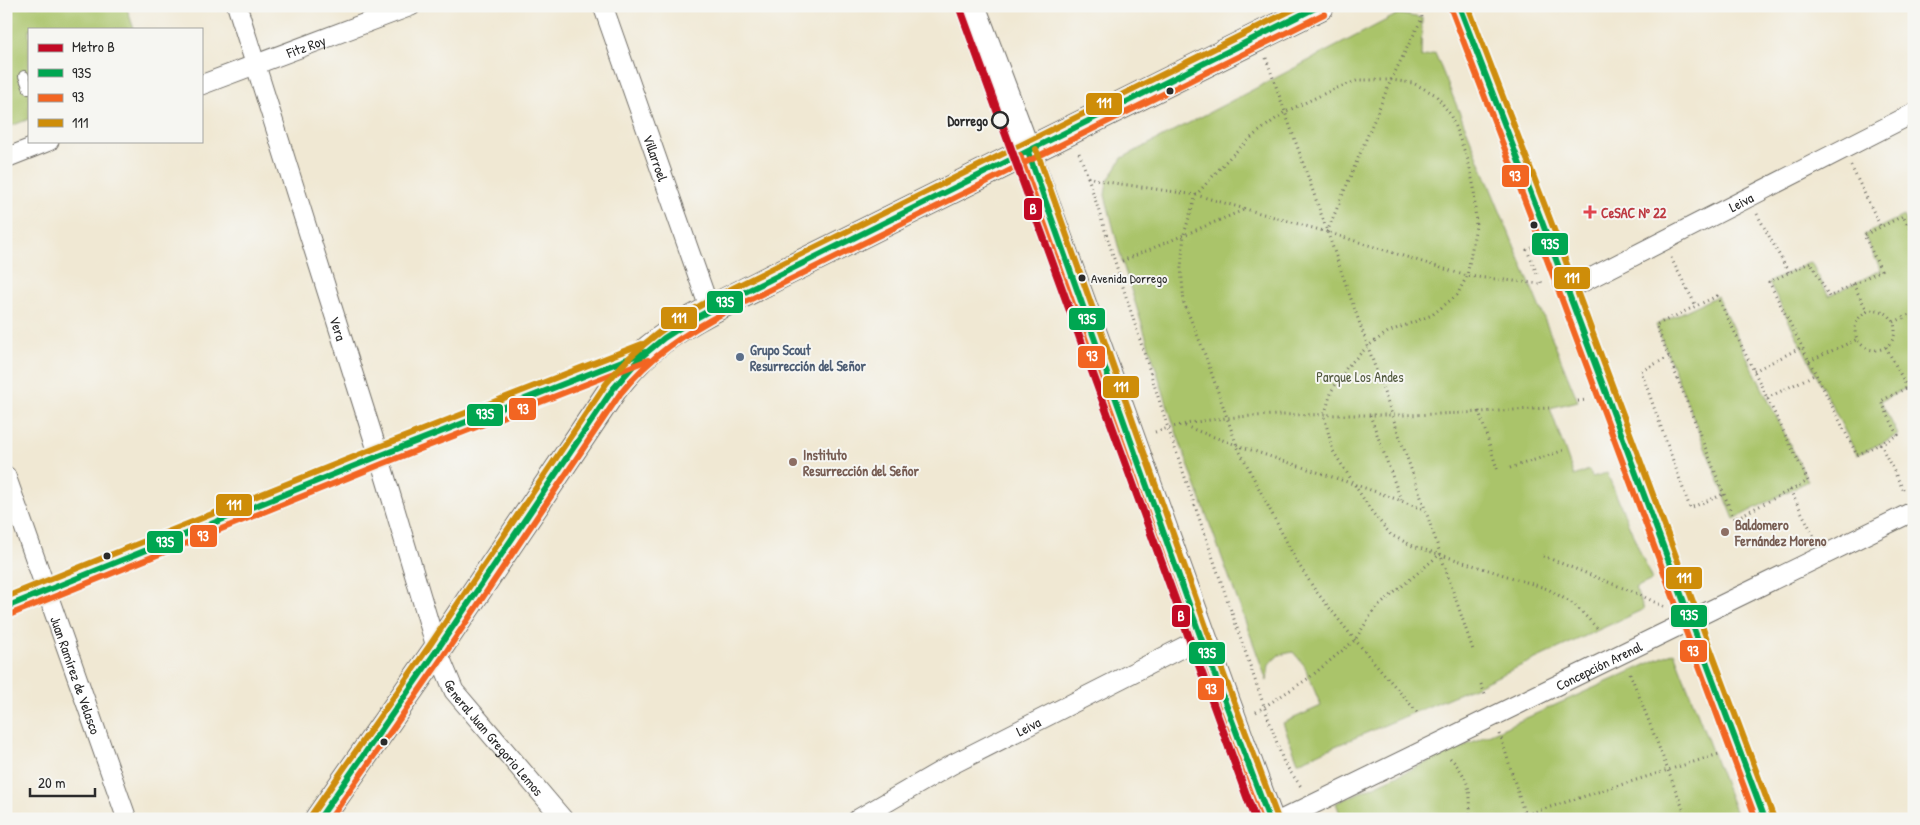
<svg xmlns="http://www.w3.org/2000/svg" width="1920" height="825" viewBox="0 0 1920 825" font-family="'Patrick Hand',sans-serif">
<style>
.green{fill:#aac46a;stroke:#6a784a}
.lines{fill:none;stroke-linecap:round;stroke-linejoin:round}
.service-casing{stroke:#706d66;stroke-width:12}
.minor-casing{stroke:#706d66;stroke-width:21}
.secondary-casing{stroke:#706d66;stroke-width:30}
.path{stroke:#706d66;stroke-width:3;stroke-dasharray:1 4;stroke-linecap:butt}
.service{stroke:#fff;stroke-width:10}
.minor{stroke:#fff;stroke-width:19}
.secondary{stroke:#fff;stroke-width:28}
.bus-1-casing{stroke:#f6f6f2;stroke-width:10}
.bus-2-casing{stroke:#f6f6f2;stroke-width:10}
.bus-3-casing{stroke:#f6f6f2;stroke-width:10}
.bus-1{stroke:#00a651;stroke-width:6}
.bus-2{stroke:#f26522;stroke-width:6}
.bus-3{stroke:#ce8d09;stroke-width:6}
.metro-1-casing{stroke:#f6f6f2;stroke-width:11}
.metro-1{stroke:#c20924;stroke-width:8}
.bus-dot{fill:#2b2b2b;stroke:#f6f6f2;stroke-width:2}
.stop-dot{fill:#f6f6f2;stroke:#2b2b2b;stroke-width:2.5}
.health-dot{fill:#e0444e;stroke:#f6f6f2;stroke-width:2}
.service-dot{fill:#5c6f8a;stroke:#f6f6f2;stroke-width:2}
.education-dot{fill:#8d6e63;stroke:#f6f6f2;stroke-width:2}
.labels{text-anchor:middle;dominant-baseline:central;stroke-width:4;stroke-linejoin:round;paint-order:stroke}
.bus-label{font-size:13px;fill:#2b2b2b;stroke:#f6f6f2;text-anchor:start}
.street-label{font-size:14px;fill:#2b2b2b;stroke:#f6f6f2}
.stop-label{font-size:14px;font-weight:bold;fill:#2b2b2b;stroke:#f6f6f2;text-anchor:end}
.health-label{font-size:14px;font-weight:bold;fill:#be3a42;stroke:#f6f6f2;text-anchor:start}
.service-label{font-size:14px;font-weight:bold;fill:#4e5e75;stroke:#f6f6f2;text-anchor:start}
.park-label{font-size:14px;fill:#51593e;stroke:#f6f6f2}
.education-label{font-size:14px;font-weight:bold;fill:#785e54;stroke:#f6f6f2;text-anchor:start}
.line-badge{stroke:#f6f6f2;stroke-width:2}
.badge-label{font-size:14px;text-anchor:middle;font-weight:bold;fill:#fff}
</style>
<rect width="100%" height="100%" fill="#f6f6f2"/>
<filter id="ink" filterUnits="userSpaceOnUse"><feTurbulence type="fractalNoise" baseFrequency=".02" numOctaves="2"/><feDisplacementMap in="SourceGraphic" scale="10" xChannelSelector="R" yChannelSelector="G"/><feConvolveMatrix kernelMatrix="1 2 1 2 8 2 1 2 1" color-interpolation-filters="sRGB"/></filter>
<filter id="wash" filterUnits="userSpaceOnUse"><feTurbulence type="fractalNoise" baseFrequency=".0096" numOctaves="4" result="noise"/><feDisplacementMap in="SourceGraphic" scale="20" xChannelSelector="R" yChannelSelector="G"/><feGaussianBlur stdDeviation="1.12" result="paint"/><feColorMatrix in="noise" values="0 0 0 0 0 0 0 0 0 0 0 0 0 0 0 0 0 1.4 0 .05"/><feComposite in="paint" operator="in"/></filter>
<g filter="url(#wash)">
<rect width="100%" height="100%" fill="#f0e8d3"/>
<g class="green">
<path d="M6 6H126L134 29H29V119L6 128Z"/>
<path d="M1398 14 1422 18 1421 58 1435 53 1578 401 1550 408 1574 476 1589 470 1592 477 1607 473 1652 580 1635 588 1644 609 1481 684 1298 762 1283 723 1321 706 1304 665 1293 652 1279 655 1269 664 1267 681 1174 426 1122 261 1105 195 1107 182 1122 158Z"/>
<path d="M1903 216 1914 237V384L1881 401 1898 435 1857 455 1769 282 1811 262 1829 296 1881 270 1864 235Z"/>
<path d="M1717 296 1808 481 1734 519 1656 325Z"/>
<path d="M1674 652 1738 819H1342L1336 803Z"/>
</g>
</g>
<g filter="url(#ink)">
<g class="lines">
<g class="service-casing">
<path id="service" d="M24 76 29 89"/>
</g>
<g class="minor-casing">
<g id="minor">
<path id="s1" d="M237 6 379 456 437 650 454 691 563 819"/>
<path id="s2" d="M603 6 710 310"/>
<path d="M1459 6 1542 222 1765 819"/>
<path id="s3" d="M201 85 411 6"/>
<path d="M6 158 49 141"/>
<path id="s4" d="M1567 290 1914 113"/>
<path id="s5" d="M6 476 127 819"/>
<path d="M6 607 379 456 640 354"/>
<path id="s6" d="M858 819 951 765 1201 638"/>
<path id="s7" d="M1283 819 1914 511"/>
</g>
</g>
<g class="secondary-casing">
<g id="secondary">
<path d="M971 6C1075 275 1168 548 1269 819"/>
<path d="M319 819 437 650 613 389C624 375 636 361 650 349 686 319 731 300 773 278L1320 6"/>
</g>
</g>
<g class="path">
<path d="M1266 58 1422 500 1473 650"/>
<path d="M1079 153 1088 177 1107 182 1196 195 1327 232 1467 276 1542 284 1541 281"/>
<path d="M1851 166 1881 227"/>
<path d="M1088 177 1168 428 1264 706 1284 763 1302 788"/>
<path d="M1757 214 1789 273"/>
<path d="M1327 232 1391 80 1422 18 1420 6"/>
<path d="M1914 237 1903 216 1864 235 1881 270 1829 297 1811 262 1769 282 1857 455 1898 435 1881 401 1914 384"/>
<path d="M1532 248 1527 250 1538 276"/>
<path d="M1671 258 1696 306"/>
<path d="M1122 261 1246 209"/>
<path d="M1853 284 1868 312"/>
<path d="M1717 296 1808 481 1734 519 1656 325Z"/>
<circle cx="1875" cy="330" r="20"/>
<path d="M1894 322 1914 313"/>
<path d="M1886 347 1907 387"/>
<path d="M1669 357 1641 371 1690 508 1724 494"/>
<path d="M1809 361 1858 339"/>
<path d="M1754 371 1802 347"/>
<path d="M1767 398 1816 374"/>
<path d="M1578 401 1587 400"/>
<path d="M1479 411 1498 472"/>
<path d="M1370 415 1401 500"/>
<path d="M1185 426C1264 457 1346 479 1425 510"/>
<path d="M1155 432C1227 409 1313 416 1389 415 1443 415 1496 411 1549 408"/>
<path d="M1880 444 1905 493"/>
<path d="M1510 468 1565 450"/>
<path d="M1790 490 1815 538"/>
<path d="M1543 556 1638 594 1665 607"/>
<path d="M1630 673 1687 819"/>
<path d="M1481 684 1486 697"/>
<path d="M1256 712 1309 678 1355 640 1374 610 1440 554"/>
<path d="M1417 712 1355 640 1315 590 1296 560 1237 446 1203 349 1184 303 1181 268 1184 234 1196 195 1230 157 1253 136 1285 112 1332 90 1359 80H1391L1413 83 1436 95 1450 114 1468 160 1474 188 1476 226 1467 276 1457 295 1432 315 1388 332 1368 346 1347 367 1332 390 1324 416 1333 451 1372 512 1391 535 1413 546 1548 589 1575 605 1599 630"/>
<path d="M1500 734 1526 819"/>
<path d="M1450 758C1468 775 1473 795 1469 819"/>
<path d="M1512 819 1719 754"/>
</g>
<use href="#service" class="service"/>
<use href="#minor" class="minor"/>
<use href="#secondary" class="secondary"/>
<g class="bus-1-casing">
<g id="bus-1">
<path d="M1459 6 1542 222 1765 819"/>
<path d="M1028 152 1201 638 1269 819"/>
<path d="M6 607 379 456 645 352"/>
<path d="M319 819 437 650 613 389 640 358 664 338 694 319 725 302 1319 6"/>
</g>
</g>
<g class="bus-2-casing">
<g id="bus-2">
<path d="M1451 9 1534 225 1756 819"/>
<path d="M1020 155 1193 641 1260 819"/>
<path d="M9 615 382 464 648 360"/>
<path d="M330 819 444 655 620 394C651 355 685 333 729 310L1324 14"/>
</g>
</g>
<g class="bus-3-casing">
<g id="bus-3">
<path d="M1468 6 1550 219 1773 816"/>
<path d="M1036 149 1209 635 1277 816"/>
<path d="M6 597 376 448 642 344"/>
<path d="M312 814 430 645 606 384C638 343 675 319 721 294L1300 6"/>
</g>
</g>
<use href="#bus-1" class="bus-1"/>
<use href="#bus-2" class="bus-2"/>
<use href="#bus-3" class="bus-3"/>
<g class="metro-1-casing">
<path id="metro-1" d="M959 6 1255 819"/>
</g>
<use href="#metro-1" class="metro-1"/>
</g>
</g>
<g class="bus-dot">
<circle cx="1170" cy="91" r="4.5"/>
<circle cx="1534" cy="225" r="4.5"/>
<circle cx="1082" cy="278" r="4.5"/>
<circle cx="107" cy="556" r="4.5"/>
<circle cx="384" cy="742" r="4.5"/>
</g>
<circle class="stop-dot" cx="1000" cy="120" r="8"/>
<path class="health-dot" d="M1587.5 204.5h5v5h5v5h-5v5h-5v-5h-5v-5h5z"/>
<circle class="service-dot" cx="740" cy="357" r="5"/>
<g class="education-dot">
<circle cx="793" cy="462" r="5"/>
<circle cx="1725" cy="532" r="5"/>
</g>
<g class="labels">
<g class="bus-label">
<text x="1091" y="278">Avenida Dorrego</text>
</g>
<g class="street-label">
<text stroke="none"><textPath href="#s3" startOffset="112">Fitz Roy</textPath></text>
<text stroke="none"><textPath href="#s2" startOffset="161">Villarroel</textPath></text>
<text stroke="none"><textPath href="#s4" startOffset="195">Leiva</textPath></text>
<text stroke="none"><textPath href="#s1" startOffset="338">Vera</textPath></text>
<text stroke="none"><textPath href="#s7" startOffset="351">Concepción Arenal</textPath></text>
<text stroke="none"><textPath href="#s5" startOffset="211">Juan Ramírez de Velasco</textPath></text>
<text stroke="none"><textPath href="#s6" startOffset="194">Leiva</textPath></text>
<text stroke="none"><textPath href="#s1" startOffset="780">General Juan Gregorio Lemos</textPath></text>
</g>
<g class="stop-label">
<text x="988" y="120">Dorrego</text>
</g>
<g class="health-label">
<text x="1601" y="212">CeSAC Nº 22</text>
</g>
<g class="service-label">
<text x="750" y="349">Grupo Scout<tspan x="750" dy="16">Resurrección del Señor</tspan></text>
</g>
<g class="park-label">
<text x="1360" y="376">Parque Los Andes</text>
</g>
<g class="education-label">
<text x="803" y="454">Instituto<tspan x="803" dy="16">Resurrección del Señor</tspan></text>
<text x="1735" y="524">Baldomero<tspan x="1735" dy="16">Fernández Moreno</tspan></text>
</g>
</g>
<g class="line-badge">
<rect x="1085" y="92" width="38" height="24" rx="5" fill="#ce8d09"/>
<rect x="1501" y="164" width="29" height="24" rx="5" fill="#f26522"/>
<rect x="1023" y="197" width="20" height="24" rx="5" fill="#c20924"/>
<rect x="1531" y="232" width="38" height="24" rx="5" fill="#00a651"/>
<rect x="1553" y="266" width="38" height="24" rx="5" fill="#ce8d09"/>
<rect x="706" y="290" width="38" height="24" rx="5" fill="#00a651"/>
<rect x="660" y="306" width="38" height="24" rx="5" fill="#ce8d09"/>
<rect x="1068" y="307" width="38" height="24" rx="5" fill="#00a651"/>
<rect x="1077" y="345" width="29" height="24" rx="5" fill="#f26522"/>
<rect x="1102" y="375" width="38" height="24" rx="5" fill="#ce8d09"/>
<rect x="508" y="397" width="29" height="24" rx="5" fill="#f26522"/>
<rect x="466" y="403" width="38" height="24" rx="5" fill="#00a651"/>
<rect x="215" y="493" width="38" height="24" rx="5" fill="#ce8d09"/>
<rect x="189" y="524" width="29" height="24" rx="5" fill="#f26522"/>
<rect x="146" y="530" width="38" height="24" rx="5" fill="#00a651"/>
<rect x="1665" y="566" width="38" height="24" rx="5" fill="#ce8d09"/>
<rect x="1670" y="604" width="38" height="24" rx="5" fill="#00a651"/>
<rect x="1171" y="604" width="20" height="24" rx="5" fill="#c20924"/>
<rect x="1679" y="639" width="29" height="24" rx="5" fill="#f26522"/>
<rect x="1188" y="641" width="38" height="24" rx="5" fill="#00a651"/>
<rect x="1197" y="677" width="28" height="24" rx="5" fill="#f26522"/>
</g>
<g class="badge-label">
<text x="1104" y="108">111</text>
<text x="1515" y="181">93</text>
<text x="1033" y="214">B</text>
<text x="1550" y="249">93S</text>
<text x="1572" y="283">111</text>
<text x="725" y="307">93S</text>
<text x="679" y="323">111</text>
<text x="1087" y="324">93S</text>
<text x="1092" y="361">93</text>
<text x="1121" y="392">111</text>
<text x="523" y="414">93</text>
<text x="485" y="419">93S</text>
<text x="234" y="510">111</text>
<text x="203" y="541">93</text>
<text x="165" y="547">93S</text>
<text x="1684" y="583">111</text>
<text x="1689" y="620">93S</text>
<text x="1181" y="621">B</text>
<text x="1693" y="656">93</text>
<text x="1207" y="658">93S</text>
<text x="1211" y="694">93</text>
</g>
<rect width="1920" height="825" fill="none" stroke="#f6f6f2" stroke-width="25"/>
<rect x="28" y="28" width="175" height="115" fill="#f6f6f2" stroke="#a5a5a2"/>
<rect x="38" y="44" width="25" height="8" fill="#c20924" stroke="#a5a5a2"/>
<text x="72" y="52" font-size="15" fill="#2b2b2b">Metro B</text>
<rect x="38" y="69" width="25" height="8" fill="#00a651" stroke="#a5a5a2"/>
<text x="72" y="78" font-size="15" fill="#2b2b2b">93S</text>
<rect x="38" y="94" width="25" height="8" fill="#f26522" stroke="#a5a5a2"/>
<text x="72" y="102" font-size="15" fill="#2b2b2b">93</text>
<rect x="38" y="119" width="25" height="8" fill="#ce8d09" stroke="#a5a5a2"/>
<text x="72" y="128" font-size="15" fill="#2b2b2b">111</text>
<path d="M30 788v8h65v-8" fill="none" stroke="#2b2b2b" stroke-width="2.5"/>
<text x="38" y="788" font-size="15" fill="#2b2b2b" stroke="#f6f6f2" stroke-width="4" paint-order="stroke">20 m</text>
</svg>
